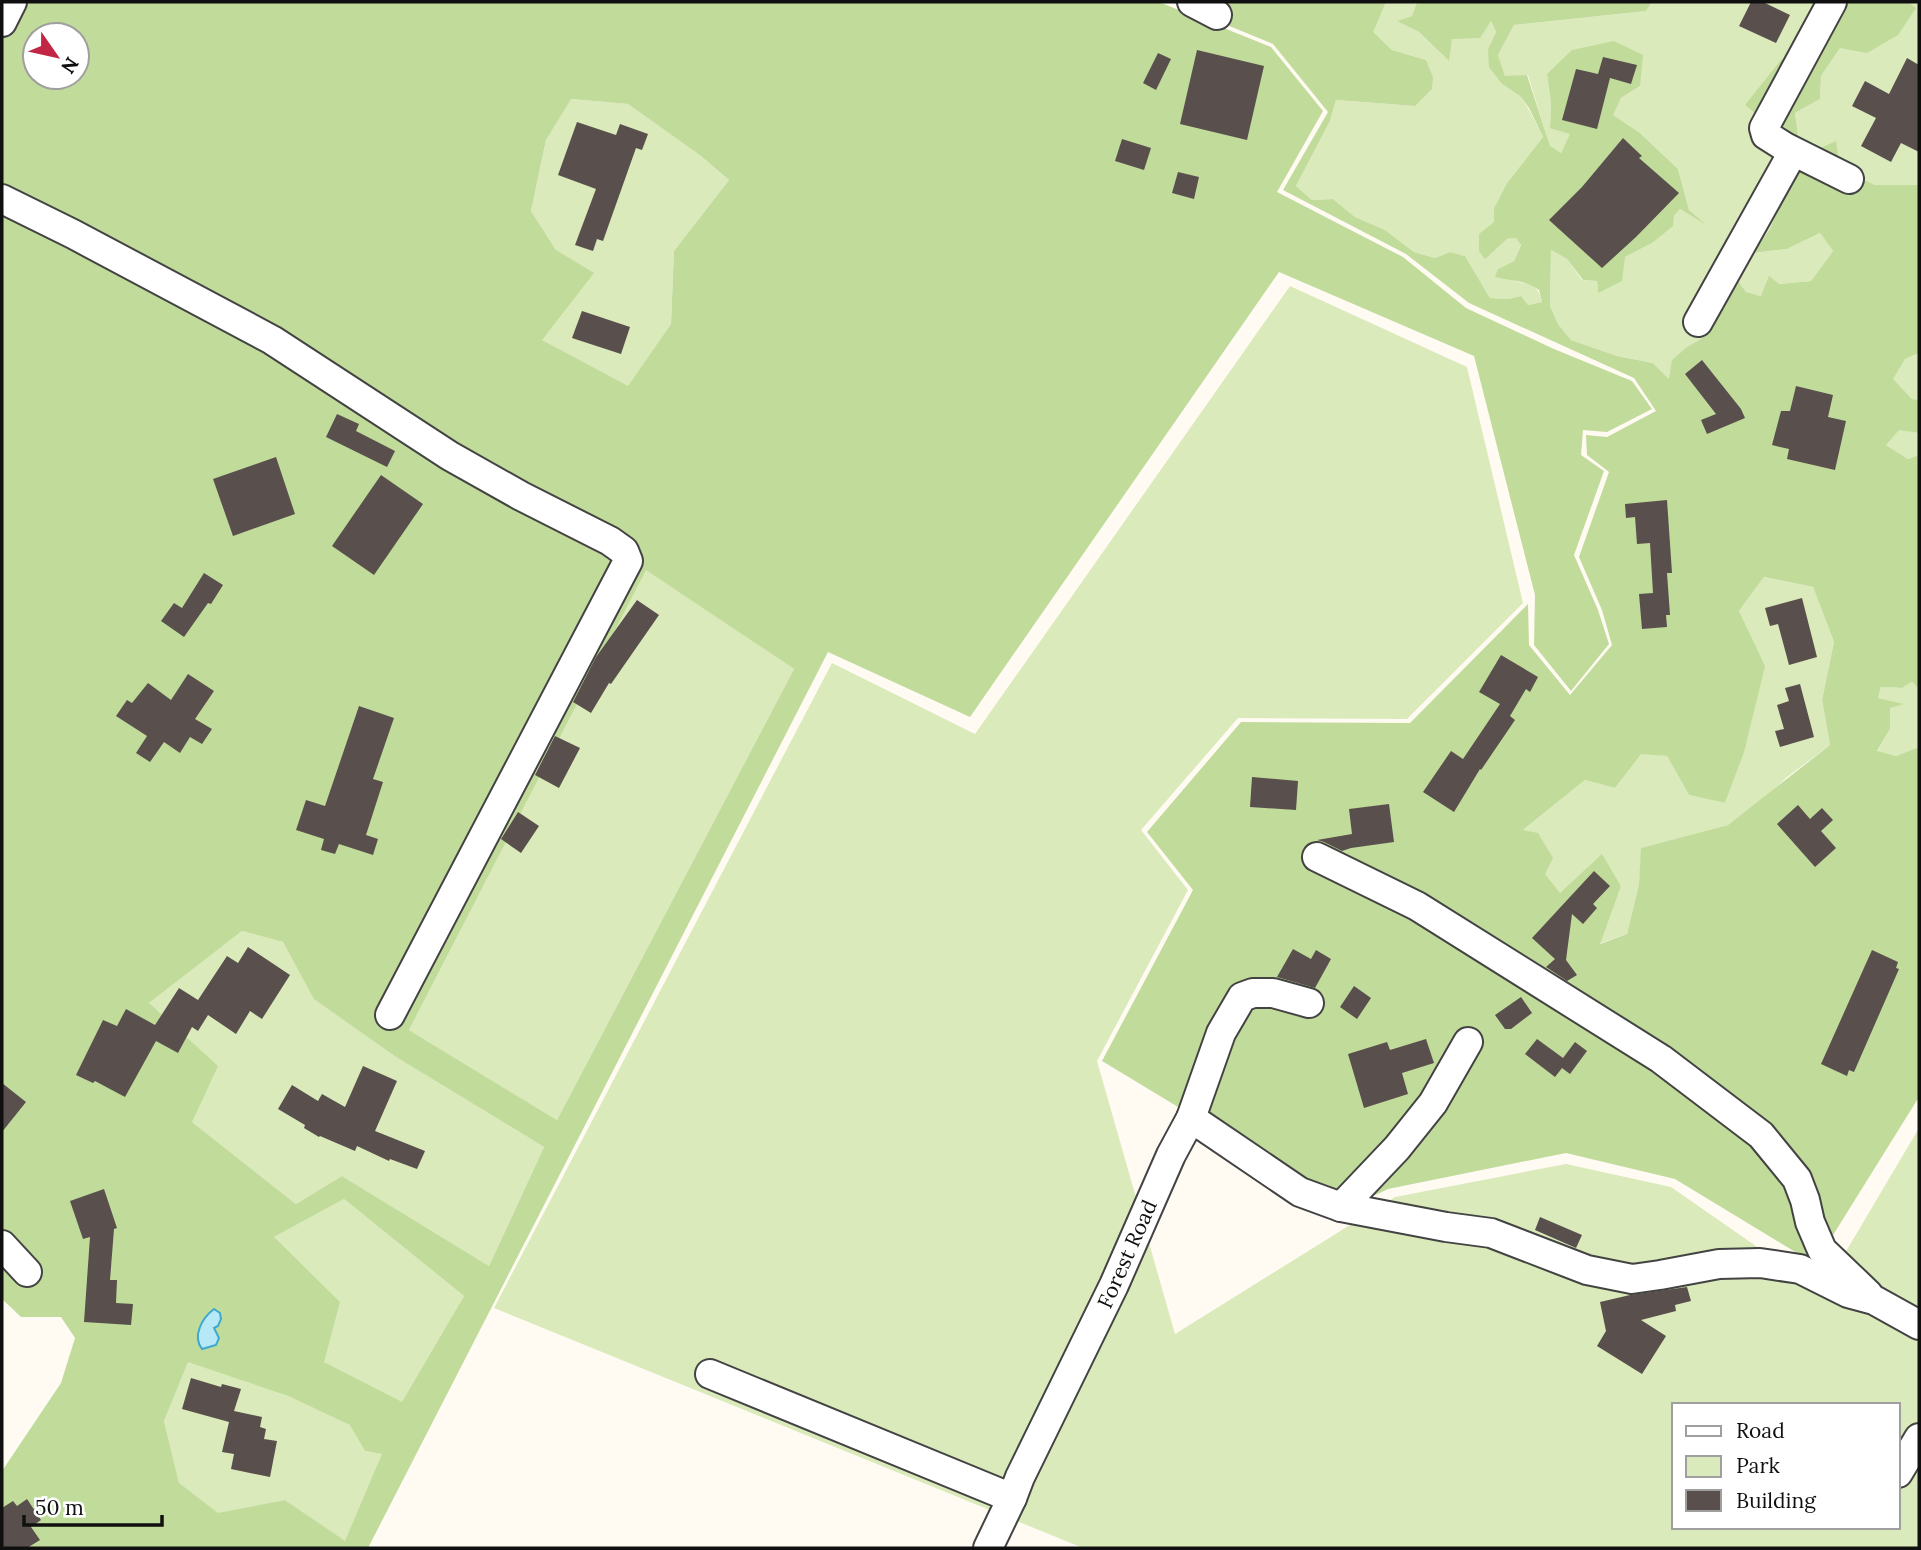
<svg xmlns="http://www.w3.org/2000/svg" width="1921" height="1550" viewBox="0 0 1921 1550" font-family="Lora,serif">
<style>
.green{fill:#daeabb;fill-rule:evenodd}
.forest{fill:#c1db9b;fill-rule:evenodd}
.water{fill:#b7e8f6;stroke:#3ea9ce;stroke-width:2}
.building{fill:#594f4c}
.lines{fill:none;stroke-linecap:round;stroke-linejoin:round}
.minor-casing{stroke:#434343;stroke-width:32}
.minor{stroke:#fff;stroke-width:28}
.labels{text-anchor:middle;dominant-baseline:central;stroke-width:7;stroke-linejoin:round;paint-order:stroke}
.street-label{font-size:21px;fill:#101010;stroke:#fff}
</style>
<rect width="100%" height="100%" fill="#fffbf3"/>
<g class="green">
<path d="M1386 2H1417L1412 16 1398 21 1419 32 1448 60 1452 39 1491 21 1496 32 1488 49 1502 84 1520 96 1528 108 1543 137 1507 183 1494 208V222L1485 258 1507 239 1516 238 1521 244 1514 261 1498 269C1504 273 1511 280 1518 282 1533 285 1538 285 1542 302L1528 305 1521 296 1508 299 1490 298 1465 256 1450 252 1435 258 1414 252 1385 230 1355 217 1333 199 1312 200 1296 186 1330 121 1336 100 1415 106 1426 60 1392 50 1372 32Z"/>
<path d="M1652 2H1846L1832 30 1745 105 1782 135 1781 200 1770 229 1754 253 1787 249 1820 233 1833 251 1811 281 1779 284 1761 296 1746 292 1711 294 1725 308 1709 335 1687 347 1670 380 1653 363 1617 356 1571 340 1558 324 1550 306 1551 250 1567 259 1582 280 1597 281 1598 293 1625 257 1652 243 1680 209 1701 222 1689 210 1678 169 1640 133 1612 115 1621 98 1640 86 1547 74 1551 103 1550 127 1571 133 1561 153 1550 147 1528 75 1505 77 1498 55 1514 25 1646 11Z"/>
<path d="M1908 2H1919V185H1875L1839 168 1801 158 1795 113 1820 99 1821 76 1840 48 1915 8Z"/>
<path d="M570 99 628 104 701 156 729 180 674 251 671 324 628 387 542 340 556 250 531 211 546 140Z"/>
<path d="M1290 286 1467 367 1523 603 1407 719 1238 718 1141 830 1188 890 1097 1061 1175 1334 1395 1197 1566 1164 1671 1187 1822 1292 1919 1128V1548H1083L494 1308 832 663 975 734ZM1674 1405H1898V1527H1674Z"/>
<path d="M1919 353V400L1912 399 1892 379 1905 359Z"/>
<path d="M1898 429 1919 433V455L1908 459 1886 445Z"/>
<path d="M646 569 794 669 557 1120 409 1030Z"/>
<path d="M1764 577 1813 587 1834 642 1822 700 1830 745 1787 777 1768 795 1728 825 1642 848 1639 884 1627 934 1598 944 1621 886 1602 855 1560 894 1544 873 1522 831 1585 780 1615 788 1641 753 1667 756 1689 795 1725 803 1744 753 1764 666 1739 611Z"/>
<path d="M1912 682 1919 689V747L1896 756 1877 752 1890 729V708L1902 704 1878 698 1881 687 1902 688Z"/>
<path d="M242 931 283 942 315 999 396 1057 544 1147 489 1266 342 1176 296 1204 192 1122 149 1003Z"/>
<path d="M344 1199 464 1296 402 1403 323 1362 274 1237Z"/>
<path d="M188 1361 288 1396 351 1425 365 1451 383 1454 345 1542 285 1500 218 1514 179 1484 164 1421Z"/>
</g>
<g class="forest">
<path d="M2 2H1159L1271 47 1323 111 1277 192 1403 257 1466 308 1554 349 1632 381 1652 409 1607 432 1583 430 1581 455 1604 471 1574 555 1598 610 1609 644 1571 691 1534 645 1535 595 1474 356 1279 272 970 717 828 652 368 1548H2V1471L61 1383 75 1338 61 1317H21L2 1299ZM35 35H77V77H35ZM571 99 628 104 701 156 729 180 674 251 671 324 628 386 542 340 594 273 556 250 531 211 546 140ZM646 570 794 669 557 1120 409 1030ZM242 931 283 942 314 999 396 1057 544 1147 489 1266 342 1176 296 1204 192 1122 218 1066 149 1003ZM344 1199 464 1296 402 1402 324 1362 340 1302 274 1237ZM188 1362 288 1396 350 1425 365 1451 382 1454 345 1541 285 1500 218 1513 179 1483 164 1421Z"/>
<path d="M1171 2H1386L1373 32 1392 50 1426 60 1433 77 1432 89 1415 106 1336 100 1330 121 1296 186 1312 200 1333 199 1355 217 1385 230 1414 252 1435 258 1450 252 1465 256 1490 298 1508 299 1521 296 1528 305 1542 302 1539 290C1524 280 1513 281 1495 277L1498 269 1514 261 1521 245 1516 238 1507 239 1485 259 1479 251V234L1494 222V208L1507 183 1543 137 1529 108 1520 96 1502 84 1489 67 1488 49 1496 32 1491 21 1480 38 1452 39 1449 61 1419 32 1397 21 1412 16 1417 2H1652L1646 11 1514 25 1498 55 1505 76 1527 75 1550 146 1561 153 1570 134 1550 128 1551 103 1547 74 1572 50 1614 41 1643 55 1640 86 1621 98 1613 115 1640 133 1678 169 1689 210 1706 225 1680 209 1674 216 1673 226 1652 243 1625 257 1622 281 1598 293 1597 281 1583 280 1567 259 1551 250 1550 306 1558 324 1571 340 1617 356 1653 363 1669 379 1672 360 1687 347 1708 335 1702 329 1706 313 1725 308 1711 293 1736 279 1746 292 1761 296 1769 276 1779 284 1811 281 1833 251 1820 233 1787 249 1753 253 1770 229 1781 200 1782 136 1745 105 1781 60 1832 30 1846 2H1908L1916 8 1898 35 1867 53 1840 48 1821 76 1820 99 1795 113 1801 157 1836 141 1840 168 1875 185H1919V353L1905 359 1893 379 1912 399 1919 400V433L1899 430 1886 445 1908 459 1919 455V689L1912 682 1902 688 1881 687 1878 698 1904 704 1890 708V729L1877 751 1896 756 1919 747V1097L1815 1264 1675 1179 1566 1153 1388 1189 1361 1202 1304 1183 1102 1061 1193 890 1147 832 1241 722 1410 723 1528 604 1529 645 1570 695 1612 645 1602 610 1579 557 1609 472 1587 455 1586 435 1607 437 1656 411 1634 378 1469 303 1406 254 1283 190 1328 112 1273 44ZM1764 577 1813 587 1834 642 1822 700 1830 745 1728 825 1641 848 1639 884 1627 934 1600 944 1621 886 1602 854 1560 893 1545 874 1553 858 1538 833 1523 830 1585 780 1615 788 1641 754 1667 756 1689 795 1725 803 1744 753 1765 666 1739 611Z"/>
</g>
<path class="water" d="M214 1309 220 1313 221 1319 218 1326 214 1328 219 1338 216 1345 202 1349C192 1336 202 1318 214 1309Z"/>
<g class="building">
<path d="M1751 2H1763L1790 15 1776 43 1739 26Z"/>
<path d="M1197 50 1264 66 1247 140 1180 124Z"/>
<path d="M1158 53 1171 59 1156 90 1143 83Z"/>
<path d="M1603 57 1637 65 1631 84 1610 78 1597 129 1562 120 1576 69 1598 74Z"/>
<path d="M1907 58 1919 65V152L1901 143 1891 162 1861 146 1876 118 1852 106 1865 81 1889 94Z"/>
<path d="M577 122 616 135 620 124 648 134 642 150 636 148 603 241 597 239 593 251 575 245 596 189 558 175Z"/>
<path d="M1623 138 1642 156 1639 158 1679 193 1636 237 1602 268 1549 220 1582 187Z"/>
<path d="M1122 139 1151 148 1144 170 1115 161Z"/>
<path d="M1178 172 1199 177 1194 199 1172 193Z"/>
<path d="M582 311 630 327 621 354 572 338Z"/>
<path d="M1702 360 1741 409 1745 418 1707 434 1701 420 1716 414 1685 374Z"/>
<path d="M1796 386 1833 395 1828 417 1846 421 1835 470 1787 459 1789 449 1772 445 1781 411H1790Z"/>
<path d="M337 414 359 424 356 431 395 451 387 467 326 437Z"/>
<path d="M276 457 295 514 233 536 213 479Z"/>
<path d="M381 475 423 504 374 575 332 546Z"/>
<path d="M1667 500 1672 573H1667L1670 615H1666L1667 627 1642 629 1639 594 1653 593 1650 543 1637 544 1635 517 1626 518 1625 504Z"/>
<path d="M204 573 223 585 211 604 208 603 184 637 161 621 174 603 182 608Z"/>
<path d="M1802 598 1817 657 1789 665 1778 624 1770 626 1765 608Z"/>
<path d="M637 600 659 615 611 684 609 683 591 713 573 702 596 657Z"/>
<path d="M1501 655 1538 677 1530 692 1526 689 1510 716 1515 720 1481 770 1480 769 1454 812 1423 792 1451 751 1463 759 1500 704 1479 692Z"/>
<path d="M188 674 214 691 195 719 212 729 202 744 190 737 180 753 164 742 150 762 136 753 147 736 116 716 127 700 132 703 148 683 171 700Z"/>
<path d="M1800 684 1814 737 1780 747 1775 731 1784 729 1777 705 1789 701 1785 688Z"/>
<path d="M359 706 394 718 373 779 383 782 366 835 378 839 373 855 339 844 335 854 321 850 324 839 296 830 306 800 325 806Z"/>
<path d="M555 736 580 748 559 788 535 775Z"/>
<path d="M1252 777 1298 781 1296 810 1250 807Z"/>
<path d="M1389 804 1394 842 1351 848 1342 851 1324 842 1317 840 1352 834 1349 809Z"/>
<path d="M1798 805 1810 819 1822 808 1833 820 1821 831 1836 848 1815 867 1777 824Z"/>
<path d="M518 812 539 826 521 853 501 839Z"/>
<path d="M1594 871 1610 886 1593 904 1597 908 1583 924 1572 914 1566 960 1577 975 1567 981 1546 967 1555 959 1532 938Z"/>
<path d="M248 947 290 975 262 1019 250 1011 236 1034 208 1015 198 1031 192 1027 178 1053 156 1041 125 1097 95 1081 93 1083 76 1075 103 1020 117 1026 126 1009 155 1025 179 988 198 1000 227 956 238 963Z"/>
<path d="M1293 949 1311 959 1316 950 1331 959 1315 988 1277 977Z"/>
<path d="M1872 950 1898 962 1896 968 1899 969 1854 1072 1849 1070 1847 1076 1821 1064Z"/>
<path d="M1354 986 1371 998 1357 1019 1340 1007Z"/>
<path d="M1521 997 1532 1013 1511 1029H1505L1495 1015Z"/>
<path d="M1426 1039 1434 1063 1402 1073 1408 1094 1364 1108 1348 1054 1387 1042 1390 1050Z"/>
<path d="M1537 1039 1563 1058 1575 1042 1587 1051 1570 1074 1562 1068 1555 1077 1525 1054Z"/>
<path d="M363 1066 397 1081 375 1131 425 1151 417 1169 390 1159 389 1161 357 1146 355 1151 320 1136 319 1137 304 1128 305 1125 278 1109 292 1085 318 1101 322 1094 345 1107Z"/>
<path d="M2 1083 26 1102 2 1132Z"/>
<path d="M104 1189 117 1228 114 1229 110 1280H117L116 1303 133 1304 131 1325 84 1322 90 1237 83 1239 70 1201Z"/>
<path d="M1540 1217 1582 1235 1576 1248 1535 1230Z"/>
<path d="M1687 1287 1691 1301 1675 1305 1676 1311 1641 1320 1666 1336 1642 1374 1597 1346 1606 1331 1600 1302 1630 1295Z"/>
<path d="M191 1378 221 1387 222 1384 241 1389 234 1411 262 1417 260 1427 266 1429 264 1439 277 1441 270 1477 231 1469 234 1454 222 1452 229 1422 182 1409Z"/>
<path d="M27 1499 41 1520 31 1527 40 1540 27 1548H2V1508L13 1501 17 1506Z"/>
</g>
<g class="lines">
<g class="minor-casing">
<g id="minor">
<path d="M1192 2 1217 15"/>
<path d="M1832 2 1764 128 1766 135 1785 147 1849 179"/>
<path d="M2 22 12 2"/>
<path d="M2 199 73 234 272 340 450 456 521 496 610 541 624 551 628 561 390 1015"/>
<path d="M1698 322 1793 152"/>
<path d="M1317 857 1417 906 1661 1059 1761 1135 1797 1179 1805 1200 1810 1222 1822 1250 1868 1294"/>
<path d="M1191 1118 1221 1033 1242 997 1253 993H1273L1309 1003"/>
<path d="M1341 1207 1397 1148 1433 1103 1468 1042"/>
<path d="M2 1245 27 1272"/>
<path d="M710 1374 1012 1498"/>
<path d="M1898 1473 1919 1438"/>
<path d="M988 1548 1012 1498 1020 1477 1114 1285 1171 1155 1191 1118 1300 1192 1341 1207 1446 1227 1491 1233 1587 1270 1632 1279 1660 1275 1719 1264 1760 1263 1800 1269 1848 1293 1874 1300 1919 1325"/>
</g>
</g>
<use href="#minor" class="minor"/>
</g>
<g class="labels">
<g class="street-label">
<text transform="translate(1127 1254) rotate(-66)">Forest Road</text>
</g>
</g>
<rect width="1921" height="1550" fill="none" stroke="#101010" stroke-width="7"/>
<rect x="1672" y="1403" width="228" height="126" fill="#ffffff" stroke="#9f9f9f" stroke-width="2"/>
<rect x="1686" y="1426" width="35" height="10" fill="#ffffff" stroke="#9f9f9f" stroke-width="2"/>
<text x="1736" y="1438" font-size="21" fill="#101010">Road</text>
<rect x="1686" y="1456" width="35" height="21" fill="#daeabb" stroke="#9f9f9f" stroke-width="2"/>
<text x="1736" y="1473" font-size="21" fill="#101010">Park</text>
<rect x="1686" y="1490" width="35" height="21" fill="#594f4c" stroke="#9f9f9f" stroke-width="2"/>
<text x="1736" y="1508" font-size="21" fill="#101010">Building</text>
<g transform="translate(56 56) rotate(124)"><circle r="33" fill="#ffffff" stroke="#9f9f9f" stroke-width="2"/>
<path d="M0-5L12 26L0 18L-12 26Z" fill="#c12744"/>
<text y="-10" font-size="19" font-weight="bold" text-anchor="middle" fill="#101010">N</text>
</g>
<path d="M24 1515v10h138v-10" fill="none" stroke="#101010" stroke-width="3.5"/>
<text x="35" y="1515" font-size="21" fill="#101010" stroke="#ffffff" stroke-width="5" paint-order="stroke">50 m</text>
</svg>
